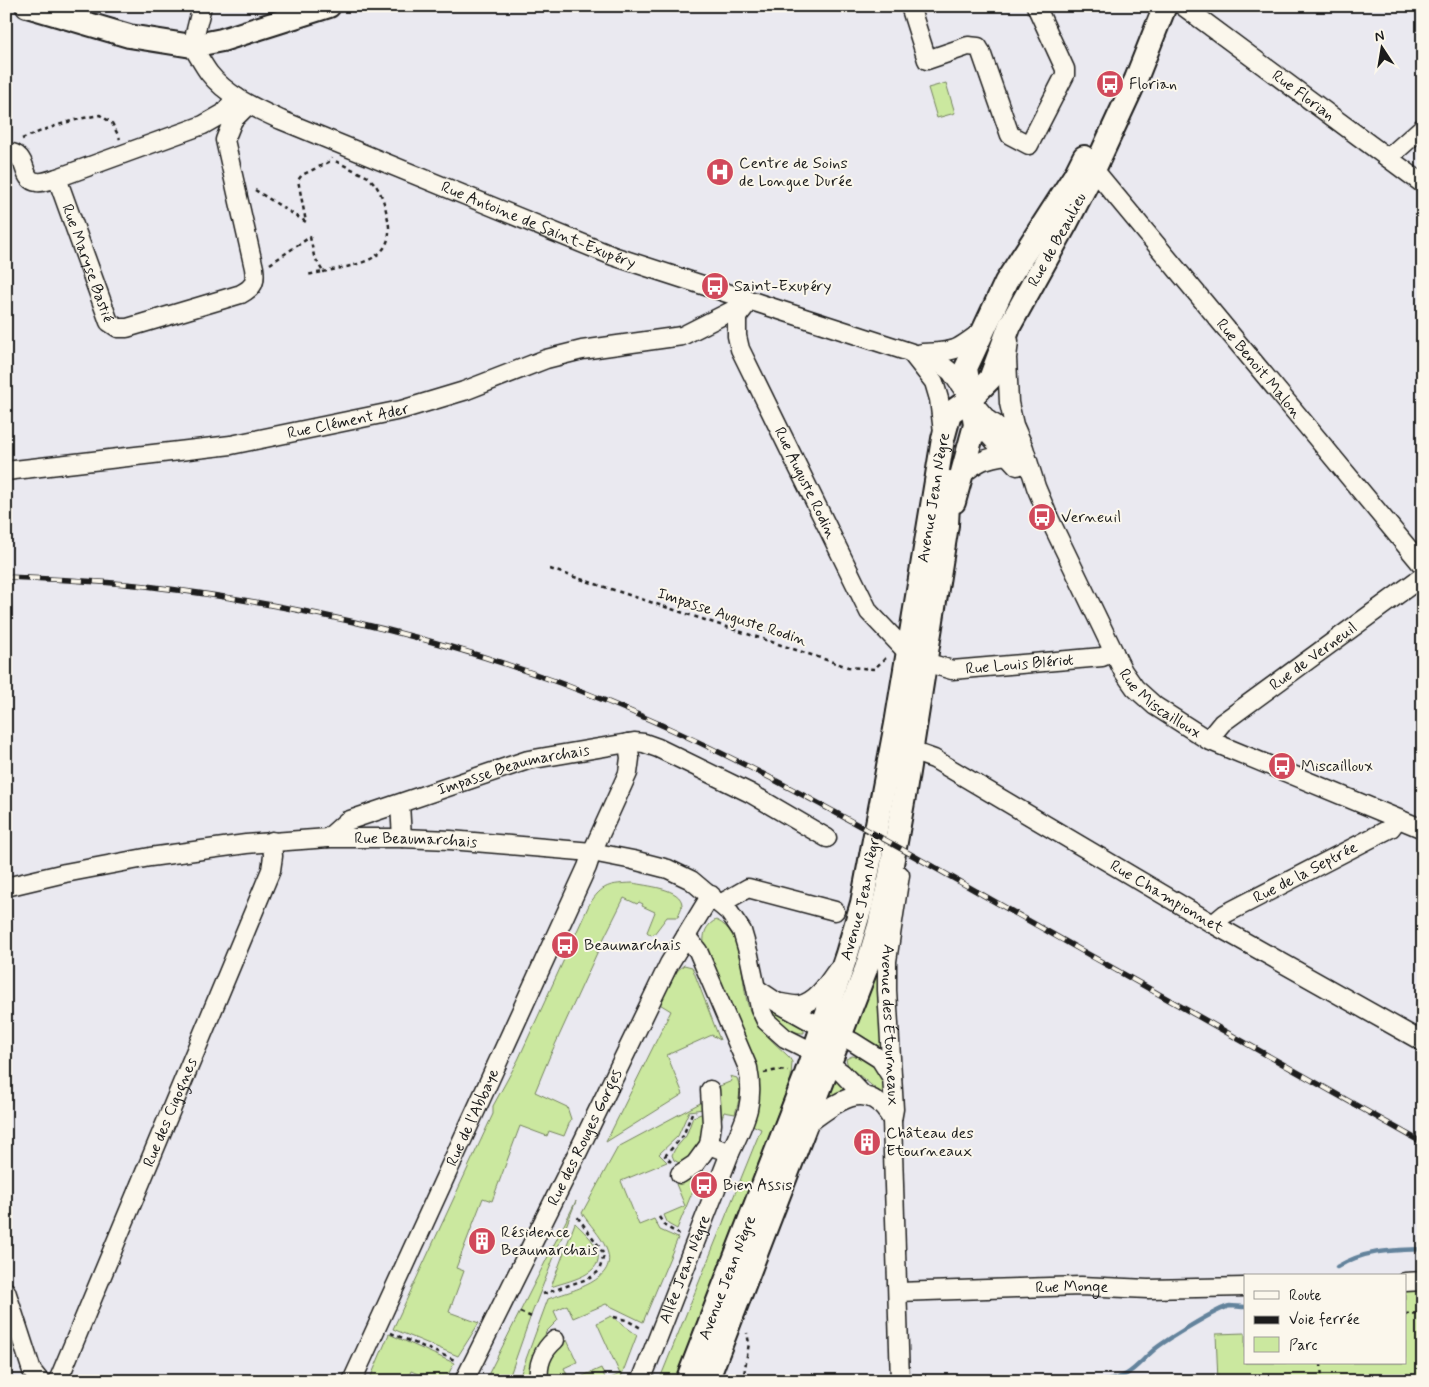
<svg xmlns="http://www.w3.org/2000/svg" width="1429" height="1387" viewBox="0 0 1429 1387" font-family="Mynerve,sans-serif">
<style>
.green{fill:#cbe89f;stroke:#74825e}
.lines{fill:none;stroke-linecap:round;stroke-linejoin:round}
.stream{stroke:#64839c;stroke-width:4.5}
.minor-casing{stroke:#1c1c1c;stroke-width:21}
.major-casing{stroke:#1c1c1c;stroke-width:26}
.path{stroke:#1c1c1c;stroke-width:2.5;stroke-dasharray:4 4;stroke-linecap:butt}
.minor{stroke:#fbf7ec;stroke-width:18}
.major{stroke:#fbf7ec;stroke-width:22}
.rail-casing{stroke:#1c1c1c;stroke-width:5.5}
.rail{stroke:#fbf7ec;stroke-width:4;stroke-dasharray:11;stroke-linecap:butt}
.labels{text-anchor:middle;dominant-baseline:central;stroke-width:4;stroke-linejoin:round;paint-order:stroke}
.poi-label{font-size:16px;fill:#1c1c1c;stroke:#fbf7ec;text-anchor:start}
.street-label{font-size:16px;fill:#1c1c1c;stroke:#fbf7ec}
</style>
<rect width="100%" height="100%" fill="#eae9f0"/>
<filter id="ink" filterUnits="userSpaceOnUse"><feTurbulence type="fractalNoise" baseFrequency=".02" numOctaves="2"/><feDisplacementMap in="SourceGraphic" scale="10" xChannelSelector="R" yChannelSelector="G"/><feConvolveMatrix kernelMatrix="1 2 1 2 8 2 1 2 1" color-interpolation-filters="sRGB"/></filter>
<g filter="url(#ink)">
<g class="green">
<path d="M946 83 955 113 937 118 928 88Z"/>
<path d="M633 883C645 886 682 888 682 905 682 908 679 913 678 917H667L654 934 651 935 647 932 655 912 642 906 643 904 639 902 637 904 624 898 602 942 549 1058 535 1092 567 1107 571 1119 564 1136 549 1131 547 1136 520 1126 492 1201 483 1198 456 1268 464 1271 449 1312 479 1323 458 1356 393 1329 493 1114V1106L518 1060 589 905C602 884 610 884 633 883Z"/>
<path d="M716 920C747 933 739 984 750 1011 758 1031 774 1042 789 1057L792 1062 791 1078 736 1226 674 1381H659L761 1129 750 1124 759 1090 749 1055 707 958C703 944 700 928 716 920Z"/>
<path d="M880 962 884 1049 856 1034 855 1030Z"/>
<path d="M684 965 692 967 720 1040 712 1035 667 1055 683 1094 606 1142 671 1011 658 1003 678 970Z"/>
<path d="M773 1008 793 1020 804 1029V1033C791 1034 777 1020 769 1011Z"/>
<path d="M852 1056C869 1057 875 1065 885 1077V1094H882L848 1066 846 1059Z"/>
<path d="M730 1076 737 1078C742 1091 739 1101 735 1114L724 1112 716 1134 715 1088 732 1081Z"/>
<path d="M835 1079 849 1088 838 1092 830 1099 828 1098Z"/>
<path d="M704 1101 703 1109 689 1111 678 1136 659 1154 667 1162 621 1181 639 1225 654 1219 660 1230 678 1238 643 1322 606 1304 573 1318 567 1305 554 1311 558 1320 546 1332 530 1381H518L548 1299C569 1291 621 1281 606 1248 601 1236 589 1224 582 1213L618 1147Z"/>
<path d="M701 1114 707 1116V1133L694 1158 681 1164 674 1160 672 1155 675 1149 686 1136 693 1117Z"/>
<path d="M706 1159 677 1229 668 1224 664 1215 685 1206 676 1184 691 1175Z"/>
<path d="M576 1201 530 1318 508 1381H485Z"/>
<path d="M575 1223C582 1230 594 1240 597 1250 606 1275 567 1281 551 1287Z"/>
<path d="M1405 1291H1423V1381H1218L1216 1334 1245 1333V1363H1405Z"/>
<path d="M611 1316 637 1335 621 1377 622 1378 616 1381H572L601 1368 606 1380 620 1374 597 1323Z"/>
<path d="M389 1334 454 1363 445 1381H435L411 1371 407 1381H369Z"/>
<path d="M567 1340 577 1362 564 1368 570 1381H542L552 1354Z"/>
</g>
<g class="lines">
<g class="stream">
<path d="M1337 1267C1364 1250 1392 1250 1423 1249"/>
<path d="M1104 1381C1131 1378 1136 1365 1155 1349 1166 1340 1218 1308 1230 1306 1235 1306 1240 1307 1245 1307"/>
</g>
<g class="minor-casing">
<g id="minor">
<path id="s1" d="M202 6 192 46C198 55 203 65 209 73 227 96 255 108 281 120L613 256 937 361 951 372 970 399 988 420 995 424 1009 438 1030 470"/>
<path d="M910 6 927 60 968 46 978 47 981 52 1010 135 1029 145 1065 75V69L1036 6"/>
<path id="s2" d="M1183 6 1423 184"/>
<path id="s3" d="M236 97 224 113 203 125 57 178 109 322 118 328H127L241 294C254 287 256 282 254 268L225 140 233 120 248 105"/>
<path d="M6 152C31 153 19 180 37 182 43 183 51 180 57 178"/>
<path d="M1388 158 1423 127"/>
<path id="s4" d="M1085 166 1094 170 1101 178 1423 566"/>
<path id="s5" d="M748 303 737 317V336L740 349 869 612 908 653"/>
<path id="s6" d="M1009 341 1007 358 1009 403 1014 425 1024 448 1036 487 1049 518 1123 671 1135 688 1155 706 1208 740 1423 829"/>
<path d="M922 353C955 352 956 351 982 331"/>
<path d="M912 354 934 382 939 399 943 432"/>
<path d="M980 420 985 431 1017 466"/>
<path id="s7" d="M6 471 231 445 401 410 464 391 546 359 582 350 682 336 749 302"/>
<path d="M962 475C978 461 985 458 1007 455"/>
<path id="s8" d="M925 662 952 670 1102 657 1114 652"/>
<path id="s9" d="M1208 740 1222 723 1423 576"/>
<path id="s10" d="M911 751 934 759 1213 924 1423 1042"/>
<path d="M400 804 402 838"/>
<path id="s11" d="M328 838 347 821 513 765 528 760 634 742 644 743 658 748 750 793 827 838"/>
<path id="s12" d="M900 875 887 961V990L894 1109 892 1120 900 1381"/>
<path id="s13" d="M6 887 65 873 150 857 246 844 328 838H402L450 840 592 852 633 860 668 869 691 880 729 912 742 931 749 955 760 1008 766 1021 785 1038 813 1052 842 1073 863 1095"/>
<path d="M720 904 748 888 835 911"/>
<path id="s14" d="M1213 924 1225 914 1391 828 1397 820"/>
<path d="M757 989 778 1003 812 1022 853 1042 880 1059 892 1078"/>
<path d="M781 1003C787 1004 795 1006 800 1005 817 1001 828 983 837 970"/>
<path d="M807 1124C837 1103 867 1075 892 1120"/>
<path d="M709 1145 712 1124 710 1090"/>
<path d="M680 1174 695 1164 709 1145 730 1153"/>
<path d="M1405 1282 1423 1281"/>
<path d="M6 1291 32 1371 40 1381"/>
<path id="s15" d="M898 1292 1081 1286 1148 1289 1245 1287"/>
<path id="s16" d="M58 1381 271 870 273 856 272 841"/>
<path id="s17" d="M352 1381 587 867 592 852 628 773 630 758 628 743"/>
<path id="s18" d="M464 1381 571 1166 669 964 711 895"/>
<path d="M539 1381C537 1365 543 1350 555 1340"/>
<path id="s19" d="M641 1381 730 1153C745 1121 755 1104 748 1068L698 951 686 936"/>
</g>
</g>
<g class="major-casing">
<g id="major">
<path d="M27 6 129 36 192 46 222 40 329 6"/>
<path d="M954 502 975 425 966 368 1006 282 1075 175 1084 157"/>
<path id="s20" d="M687 1381 805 1077 847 954 862 903 896 724 943 439 950 413 970 399 990 379 1010 325 1066 224 1094 170 1136 79 1165 6"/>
<path d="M707 1381 866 969 879 926 889 881 905 791 947 525 949 482"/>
</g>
</g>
<g class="path">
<path d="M22 139C47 128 73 119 100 115L112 123 120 139"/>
<path d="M255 190 306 222 298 180 302 175 331 161 332 158"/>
<path d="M270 264 310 237 314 256 323 272 307 275"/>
<path d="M323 272C357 264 399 262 387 215 384 201 380 187 368 177L335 161"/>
<path d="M550 569 848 667 874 669 888 656"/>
<path d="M764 1073 778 1070 788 1071"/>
<path d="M671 1162 665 1156 683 1136 692 1113 696 1112"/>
<path d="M659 1217 665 1226 679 1234"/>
<path d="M543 1294 590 1278 599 1271 604 1255 599 1246 576 1215"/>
<path d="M520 1312 534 1318"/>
<path d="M1405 1314 1423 1313"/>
<path d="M614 1317 626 1320 643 1329"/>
<path d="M391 1333 457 1361"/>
<path d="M1321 1363 1322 1381"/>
<path d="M743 1381 749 1343 747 1333"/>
</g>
<use href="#minor" class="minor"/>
<use href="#major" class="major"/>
<g class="rail-casing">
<path id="rail" d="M6 577C53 579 99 581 146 586 286 603 428 634 560 683 708 738 847 818 983 895 1130 978 1276 1060 1423 1143"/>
</g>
<use href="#rail" class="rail"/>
</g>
</g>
<defs>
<g id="bus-disc" transform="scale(1.4375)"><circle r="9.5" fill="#d1495b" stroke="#fbf7ec"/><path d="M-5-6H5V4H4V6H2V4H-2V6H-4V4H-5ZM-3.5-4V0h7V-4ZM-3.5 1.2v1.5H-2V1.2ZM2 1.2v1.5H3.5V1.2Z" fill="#fff"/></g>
<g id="hospital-disc" transform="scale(1.4375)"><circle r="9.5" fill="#d1495b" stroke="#fbf7ec"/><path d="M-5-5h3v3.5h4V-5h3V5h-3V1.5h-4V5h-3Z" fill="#fff"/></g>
<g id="building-disc" transform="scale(1.4375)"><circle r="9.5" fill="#d1495b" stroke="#fbf7ec"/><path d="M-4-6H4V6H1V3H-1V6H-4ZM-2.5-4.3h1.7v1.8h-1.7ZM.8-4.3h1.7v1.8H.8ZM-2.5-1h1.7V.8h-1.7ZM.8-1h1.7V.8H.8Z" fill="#fff"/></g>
</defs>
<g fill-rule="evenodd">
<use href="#bus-disc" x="1110" y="84"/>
<use href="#hospital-disc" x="720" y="172"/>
<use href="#bus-disc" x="715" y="286"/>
<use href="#bus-disc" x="1042" y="517"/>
<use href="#bus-disc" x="1282" y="766"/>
<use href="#bus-disc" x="565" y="945"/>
<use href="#building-disc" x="867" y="1142"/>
<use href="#bus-disc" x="704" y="1185"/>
<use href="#building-disc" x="482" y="1241"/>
</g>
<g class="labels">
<g class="poi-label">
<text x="1129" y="84">Florian</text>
<text x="739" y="163">Centre de Soins<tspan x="739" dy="18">de Longue Durée</tspan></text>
<text x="734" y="286">Saint-Exupéry</text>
<text x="1061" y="517">Verneuil</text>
<text x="1301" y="766">Miscailloux</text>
<text x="584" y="945">Beaumarchais</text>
<text x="886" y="1133">Château des<tspan x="886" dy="18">Etourneaux</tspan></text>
<text x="723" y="1185">Bien Assis</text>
<text x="501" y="1232">Résidence<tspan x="501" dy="18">Beaumarchais</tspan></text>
</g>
<g class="street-label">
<text stroke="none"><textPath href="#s2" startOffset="150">Rue Florian</textPath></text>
<text stroke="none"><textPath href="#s1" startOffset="438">Rue Antoine de Saint-Exupéry</textPath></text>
<text stroke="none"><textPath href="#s20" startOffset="1215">Rue de Beaulieu</textPath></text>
<text stroke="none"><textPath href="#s3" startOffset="290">Rue Maryse Bastié</textPath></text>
<text stroke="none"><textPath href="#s4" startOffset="268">Rue Benoit Malon</textPath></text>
<text stroke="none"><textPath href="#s7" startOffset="346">Rue Clément Ader</textPath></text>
<text stroke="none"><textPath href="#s5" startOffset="199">Rue Auguste Rodin</textPath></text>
<text stroke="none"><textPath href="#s20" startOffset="921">Avenue Jean Nègre</textPath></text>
<text transform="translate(732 617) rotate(18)">Impasse Auguste Rodin</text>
<text stroke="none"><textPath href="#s9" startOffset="135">Rue de Verneuil</textPath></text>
<text stroke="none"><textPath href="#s8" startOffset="96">Rue Louis Blériot</textPath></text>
<text stroke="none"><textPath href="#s6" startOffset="404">Rue Miscailloux</textPath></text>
<text stroke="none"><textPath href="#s11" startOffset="200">Impasse Beaumarchais</textPath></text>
<text stroke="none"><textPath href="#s13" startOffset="414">Rue Beaumarchais</textPath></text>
<text stroke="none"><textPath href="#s14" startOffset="106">Rue de la Septrée</textPath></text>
<text stroke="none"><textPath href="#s20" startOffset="516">Avenue Jean Nègre</textPath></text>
<text stroke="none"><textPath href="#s10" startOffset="295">Rue Championnet</textPath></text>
<text stroke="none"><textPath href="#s12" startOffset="151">Avenue des Étourneaux</textPath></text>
<text stroke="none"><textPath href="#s16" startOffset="291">Rue des Cigognes</textPath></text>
<text stroke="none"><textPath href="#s17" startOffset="290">Rue de l'Abbaye</textPath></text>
<text stroke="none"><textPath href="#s18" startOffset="272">Rue des Rouges Gorges</textPath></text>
<text stroke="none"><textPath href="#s19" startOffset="120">Allée Jean Nègre</textPath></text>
<text stroke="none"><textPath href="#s20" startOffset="111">Avenue Jean Nègre</textPath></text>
<text stroke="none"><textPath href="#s15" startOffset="174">Rue Monge</textPath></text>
</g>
</g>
<rect width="1429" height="1387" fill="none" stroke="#fbf7ec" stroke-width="25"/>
<rect x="12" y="12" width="1404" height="1362" fill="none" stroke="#1c1c1c" stroke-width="2" filter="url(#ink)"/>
<rect x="1244" y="1274" width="162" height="90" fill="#fbf7ec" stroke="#a29f99"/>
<rect x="1254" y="1291" width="25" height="8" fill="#fbf7ec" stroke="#a29f99"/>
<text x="1289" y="1300" font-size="15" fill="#1c1c1c">Route</text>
<rect x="1254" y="1316" width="25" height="8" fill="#1c1c1c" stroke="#a29f99"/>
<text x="1289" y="1324" font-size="15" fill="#1c1c1c">Voie ferrée</text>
<rect x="1254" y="1337" width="25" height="15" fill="#cbe89f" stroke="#a29f99"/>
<text x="1289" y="1350" font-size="15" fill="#1c1c1c">Parc</text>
<g transform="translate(1382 48) rotate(348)" stroke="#fbf7ec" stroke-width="4" paint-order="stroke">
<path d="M0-4L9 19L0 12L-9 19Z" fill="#1c1c1c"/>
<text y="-8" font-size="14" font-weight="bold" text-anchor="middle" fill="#1c1c1c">N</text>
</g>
</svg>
